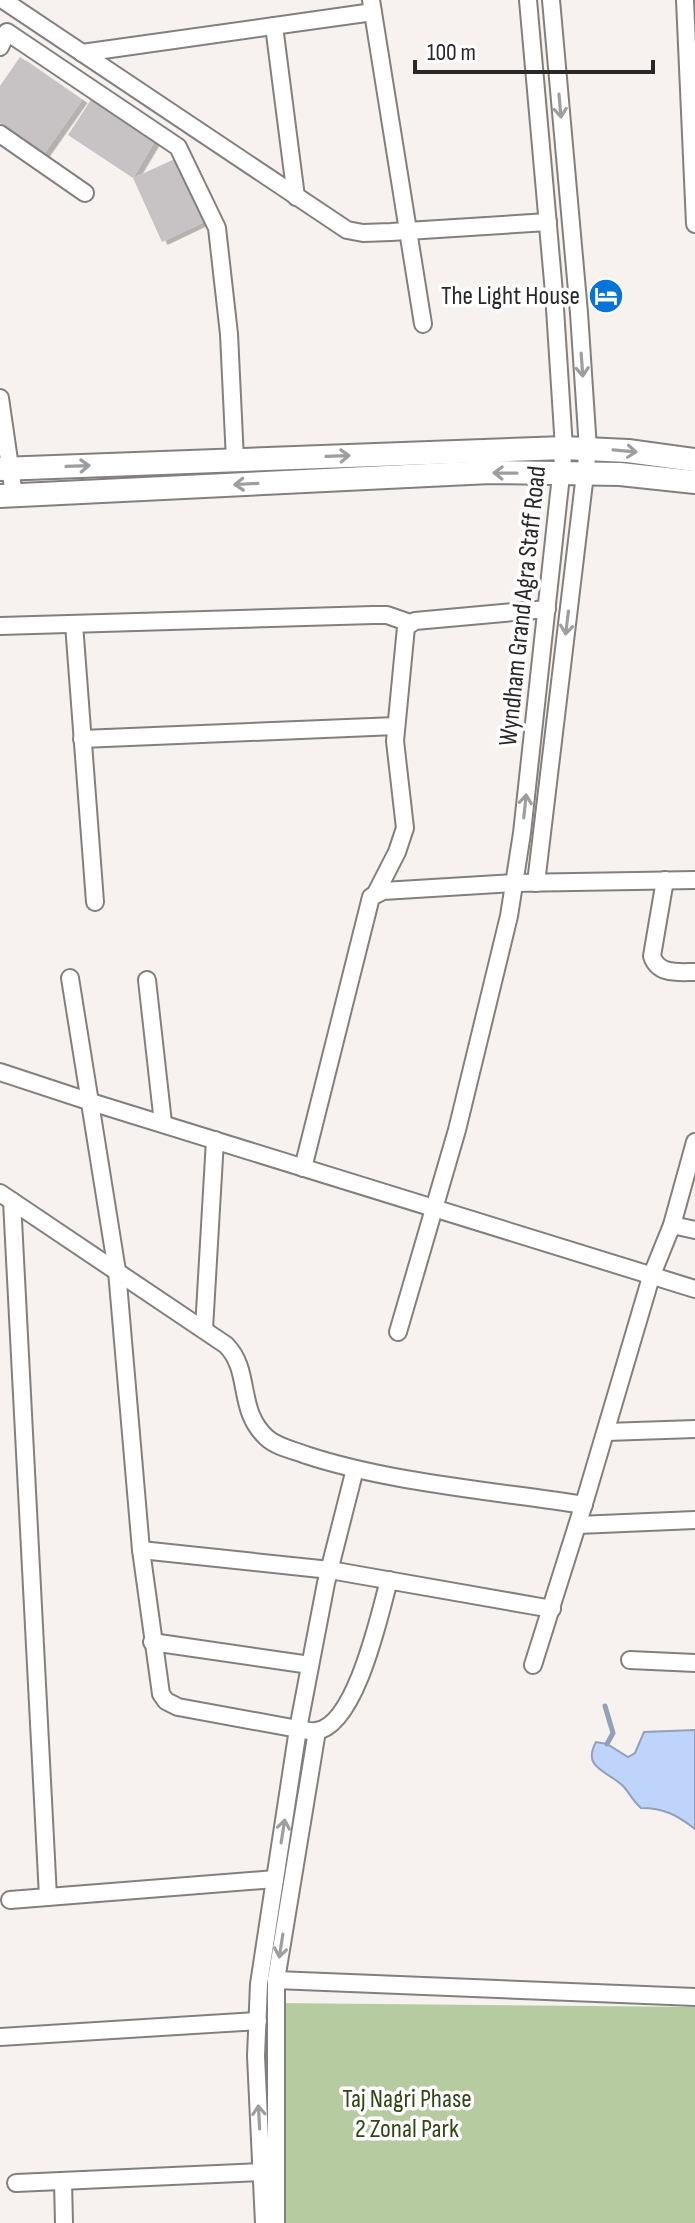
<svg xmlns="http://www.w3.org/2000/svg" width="695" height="2223" viewBox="0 0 695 2223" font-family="'Sofia Sans Condensed',sans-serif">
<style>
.green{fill:#b7cba1}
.water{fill:#bed4fb;stroke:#91a0bb;stroke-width:2}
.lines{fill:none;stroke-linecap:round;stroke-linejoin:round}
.stream{stroke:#91a0bb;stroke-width:5}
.building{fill:#c7c2c3;filter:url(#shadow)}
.street-casing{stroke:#837f7d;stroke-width:20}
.secondary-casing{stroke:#837f7d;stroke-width:26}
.street{stroke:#fff;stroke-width:16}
.secondary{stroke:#fff;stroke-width:22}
.oneway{stroke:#9f9e9e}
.labels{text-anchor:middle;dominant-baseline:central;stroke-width:7;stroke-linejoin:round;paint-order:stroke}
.poi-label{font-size:26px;fill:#292727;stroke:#fff;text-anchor:end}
.street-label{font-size:26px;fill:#292727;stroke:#fff}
.park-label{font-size:26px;fill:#324614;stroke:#fff}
</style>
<defs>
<filter id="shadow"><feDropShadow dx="5.5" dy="3" stdDeviation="0" flood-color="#0004"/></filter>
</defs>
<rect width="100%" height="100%" fill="#f7f2f0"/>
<path class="green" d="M275 2003 695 2007V2223H271Z"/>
<path class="water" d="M695 1730V1829C677 1815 664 1808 641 1808 633 1801 630 1794 624 1787 609 1771 581 1769 596 1742L607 1744 628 1757 635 1753 644 1732Z"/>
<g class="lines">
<path class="stream" d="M605 1706 613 1733 607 1744"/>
</g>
<g class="building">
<path d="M20 57 82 100 44 154 0 123V86Z"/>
<path d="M92 98 155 141 133 178 177 158 206 221 162 242 133 178 68 135Z"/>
</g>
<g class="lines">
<g class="street-casing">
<g id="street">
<path d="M3 0 347 230 363 233 391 232 548 222"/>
<path d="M371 0 423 324"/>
<path d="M685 0 695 224"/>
<path d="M274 26 296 197"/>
<path d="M0 47 7 32 178 147 217 228 229 334 235 460"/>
<path d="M82 53 373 12"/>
<path d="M0 134 85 193"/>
<path d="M0 398 14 495"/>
<path d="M74 624 95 902"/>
<path d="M0 626 373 615H387L410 623"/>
<path d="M82 739 396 726"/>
<path d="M665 880 652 956C658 975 678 972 695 972"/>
<path d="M536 883 588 449 579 313 551 0"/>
<path d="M376 893 397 852 405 828 395 741 406 627 415 621 547 609"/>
<path d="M70 978 117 1271 141 1550 161 1694 166 1701 178 1707 298 1729C303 1730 311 1732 316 1731 356 1726 380 1613 389 1580"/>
<path d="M147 980 163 1123"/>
<path d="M0 1072 91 1102 695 1289"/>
<path d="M303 1168 371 897 383 891 514 883 695 880"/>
<path d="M0 1193 226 1345C252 1371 236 1410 267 1438 277 1447 293 1450 306 1455 391 1483 495 1491 584 1505"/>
<path d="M12 1201 48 1897"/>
<path d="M672 1225 695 1230"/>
<path d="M204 1329 215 1140"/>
<path d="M398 1332 457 1130 509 916 522 833 564 448 554 293 528 0"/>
<path d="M606 1432 695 1429"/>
<path d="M578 1525 695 1520"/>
<path d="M141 1550 330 1570 552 1609"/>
<path d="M152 1642 310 1665"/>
<path d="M630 1660 695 1663"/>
<path d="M533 1665 586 1497 651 1277 672 1225 695 1142"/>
<path d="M10 1900 275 1879"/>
<path d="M276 1980 695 1997"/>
<path d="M0 2037 258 2021"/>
<path d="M63 2181 64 2223"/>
<path d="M16 2183 262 2172"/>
<path d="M264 2223 256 2056 259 1984 298 1729 326 1583 355 1469"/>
<path d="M276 2223V1980L317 1731"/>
</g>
</g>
<g class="secondary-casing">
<g id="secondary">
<path d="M0 469 564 448 628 451 695 460"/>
<path d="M0 496 490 472 620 474 695 482"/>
</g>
</g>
<use href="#street" class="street"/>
<use href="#secondary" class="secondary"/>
</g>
<defs><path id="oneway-shaft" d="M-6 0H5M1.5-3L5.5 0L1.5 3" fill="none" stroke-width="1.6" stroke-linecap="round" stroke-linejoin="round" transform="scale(2)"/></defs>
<g class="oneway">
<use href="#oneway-shaft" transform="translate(560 106) rotate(85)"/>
<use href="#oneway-shaft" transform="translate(582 365) rotate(86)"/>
<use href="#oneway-shaft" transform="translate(625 451) rotate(5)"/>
<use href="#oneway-shaft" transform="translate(338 456) rotate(-2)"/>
<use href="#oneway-shaft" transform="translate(78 466) rotate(-2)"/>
<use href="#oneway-shaft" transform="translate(505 473) rotate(-179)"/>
<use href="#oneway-shaft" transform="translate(246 484) rotate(177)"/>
<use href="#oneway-shaft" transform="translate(567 623) rotate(97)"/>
<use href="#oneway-shaft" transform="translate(525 806) rotate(-84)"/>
<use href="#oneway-shaft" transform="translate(283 1831) rotate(-81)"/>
<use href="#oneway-shaft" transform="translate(281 1946) rotate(99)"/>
<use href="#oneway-shaft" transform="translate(259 2117) rotate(-93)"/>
</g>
<defs>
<g id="hotel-disc" transform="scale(1.8)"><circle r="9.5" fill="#0473da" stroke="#fff"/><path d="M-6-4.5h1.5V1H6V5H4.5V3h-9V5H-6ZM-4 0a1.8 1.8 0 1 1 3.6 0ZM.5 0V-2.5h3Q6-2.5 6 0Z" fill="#fff"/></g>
</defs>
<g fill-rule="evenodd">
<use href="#hotel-disc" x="606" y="296"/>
</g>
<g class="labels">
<g class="poi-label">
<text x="580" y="296">The Light House</text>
</g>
<g class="street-label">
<text transform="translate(523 606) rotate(-84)">Wyndham Grand Agra Staff Road</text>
</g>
<g class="park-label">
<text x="407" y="2099">Taj Nagri Phase<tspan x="407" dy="30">2 Zonal Park</tspan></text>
</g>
</g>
<path d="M415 60v12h238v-12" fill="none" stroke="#292727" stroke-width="4"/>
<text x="427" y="60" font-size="24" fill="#292727" stroke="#ffffff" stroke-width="6" paint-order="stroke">100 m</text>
</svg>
